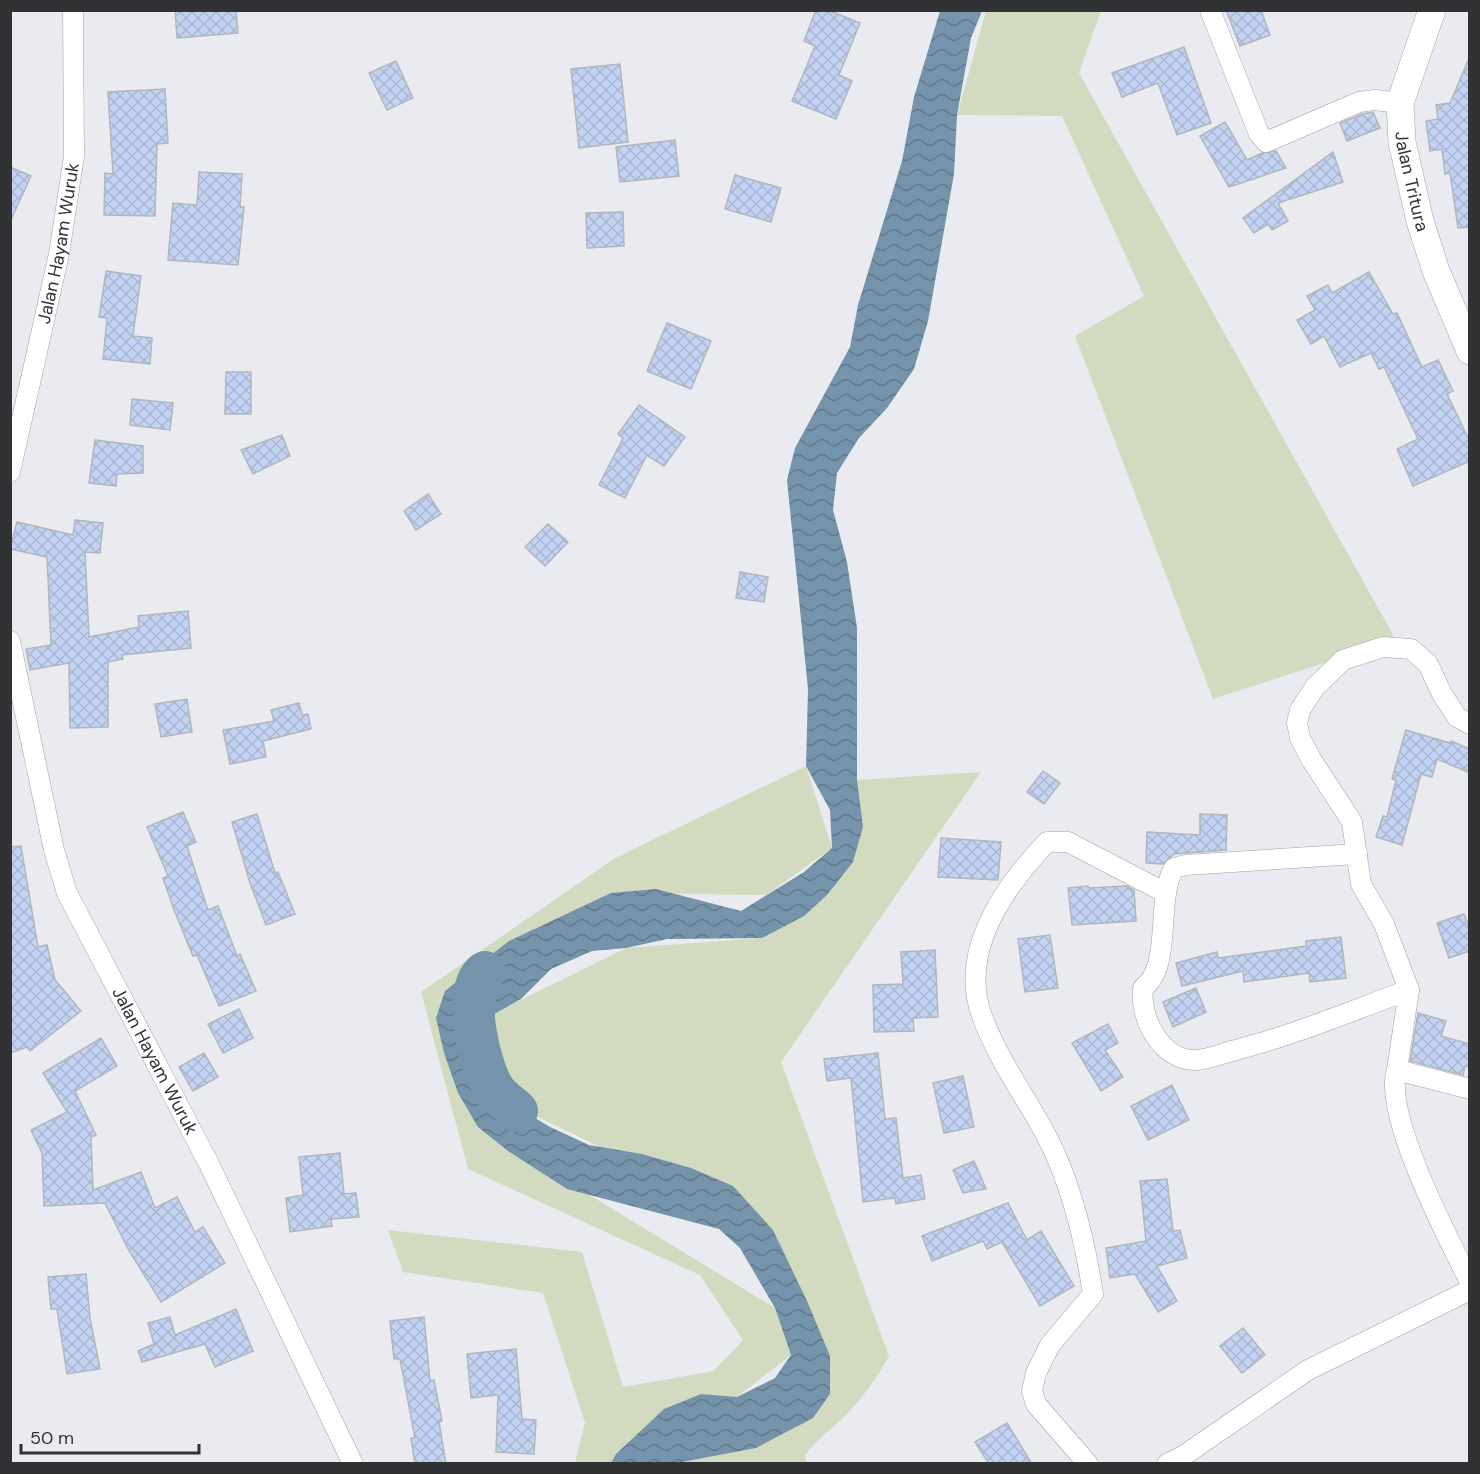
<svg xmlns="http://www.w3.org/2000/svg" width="1480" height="1474" viewBox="0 0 1480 1474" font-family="'DM Sans',sans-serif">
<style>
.grass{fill:#d2dbbf}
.water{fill:url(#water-waves)}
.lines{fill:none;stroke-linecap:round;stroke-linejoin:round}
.river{stroke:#7593aa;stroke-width:42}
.building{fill:url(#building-cross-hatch);stroke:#b3b6ba;stroke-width:1.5}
.street-casing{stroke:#9fa1a6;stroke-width:21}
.secondary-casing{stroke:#9fa1a6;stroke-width:28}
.street{stroke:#fff;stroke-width:20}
.secondary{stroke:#fff;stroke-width:27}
.labels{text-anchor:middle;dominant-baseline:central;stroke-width:4.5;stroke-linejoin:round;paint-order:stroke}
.street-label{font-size:18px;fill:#313234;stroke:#e9ebf0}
</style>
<defs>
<pattern id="water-waves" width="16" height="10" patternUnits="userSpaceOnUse" patternTransform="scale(1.5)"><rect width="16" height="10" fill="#7593aa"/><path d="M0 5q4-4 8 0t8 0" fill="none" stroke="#61798b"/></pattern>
<pattern id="building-cross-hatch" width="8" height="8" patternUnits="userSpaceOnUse" patternTransform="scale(1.5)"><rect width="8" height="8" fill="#c3d3f3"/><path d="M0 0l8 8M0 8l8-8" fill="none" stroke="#a8b6d1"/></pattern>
</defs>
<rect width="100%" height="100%" fill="#e9ebf0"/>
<g class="grass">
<path d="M986 11H1101L1079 73 1396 640 1213 699 1075 336 1144 296 1062 116 957 115Z"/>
<path d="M806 766 832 848 766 895 611 893 445 991 478 1127 775 1308 791 1355 737 1397 624 1463H575L585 1423 543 1293 403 1272 388 1230 582 1252 623 1387 714 1371 743 1340 700 1275 468 1169 421 992 615 858Z"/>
<path d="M981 772 781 1062 889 1356C876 1380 860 1401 841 1420 827 1433 815 1440 805 1456L807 1463H678L756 1448 830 1356 773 1230 513 1105 492 1014 626 948 762 938 827 895 857 780Z"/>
</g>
<path class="water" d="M940 11H982L971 38 957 115 954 174 928 321 914 369 887 408 859 438 837 473 833 510 847 562 857 628V780L863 827 853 862 827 895 804 916 762 938 667 939 626 948 592 951 551 969 521 999 471 1027V1042L513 1105 550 1127 589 1145 642 1154 691 1168 733 1186 773 1230 807 1301 830 1356V1394L813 1418 756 1448 677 1463H611L616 1454 664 1409 701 1394 737 1397 775 1378 791 1355 775 1308 740 1248 719 1229 567 1189 508 1151 478 1127 458 1093 444 1053 436 1018 445 991 509 941 611 893 656 889 741 911 804 872 832 848 830 810 806 766 808 689 787 480 795 448 850 347 858 305 902 161 914 97Z"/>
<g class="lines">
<path class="river" d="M485 972C461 990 480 1071 496 1092 501 1099 511 1105 517 1111"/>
</g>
<g class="building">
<path d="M175 10H236L238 33 177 38Z"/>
<path d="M816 10H828L860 23 839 75 852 81 836 119 792 101 815 46 804 41Z"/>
<path d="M1226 10H1261L1270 35 1240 46Z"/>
<path d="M1184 47 1211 123 1177 135 1158 83 1122 97 1112 73Z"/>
<path d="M1470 56V227L1458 228 1450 173 1445 174 1442 149 1430 151 1426 121 1438 119 1436 105 1450 103Z"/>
<path d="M396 61 413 98 387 110 369 73Z"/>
<path d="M620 64 628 142 579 148 571 69Z"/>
<path d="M165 89 168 143 157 144 155 216 104 215 105 173 113 174 108 92Z"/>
<path d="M1373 112 1380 128 1347 141 1340 123 1362 114Z"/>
<path d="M1225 122 1247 160 1262 153 1276 151 1286 168 1229 187 1200 136Z"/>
<path d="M675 140 679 176 620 182 616 147Z"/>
<path d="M1333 152 1343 182 1278 203 1288 221 1272 230 1268 224 1254 233 1243 218Z"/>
<path d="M10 167 31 176 10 222Z"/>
<path d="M199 172 242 174 240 207H244L238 265 168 260 173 203 197 205Z"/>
<path d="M735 175 781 188 771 222 725 209Z"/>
<path d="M623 212 624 246 587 248 586 213Z"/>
<path d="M106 271 141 276 133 336 152 338 150 364 103 359 107 318 99 317Z"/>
<path d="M1369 272 1393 314 1397 313 1422 367 1438 360 1453 391 1447 394 1470 442V461L1413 486 1397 449 1418 439 1384 367 1379 369 1371 353 1340 367 1324 336 1311 344 1297 320 1315 310 1307 296 1328 285 1332 293Z"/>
<path d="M667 323 711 341 691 389 647 371Z"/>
<path d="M226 372H251V414H225Z"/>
<path d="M132 399 173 403 170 430 130 425Z"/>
<path d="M639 405 685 437 664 466 647 455 625 498 599 485 623 438 618 434Z"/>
<path d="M282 435 290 456 253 474 241 450Z"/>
<path d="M95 440 143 446V473L117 474 116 486 89 483Z"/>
<path d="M428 494 441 514 416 530 404 511Z"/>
<path d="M75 520 103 523 100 553 85 552 89 637 139 627 138 616 188 611 191 648 122 655 123 659 108 662V727L70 728 69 663 30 670 26 649 51 645 47 557 10 549 17 522 73 535Z"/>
<path d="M548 524 568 542 545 566 525 547Z"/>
<path d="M740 572 768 577 764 602 736 598Z"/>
<path d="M187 699 192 732 161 737 155 704Z"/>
<path d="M299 703 302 715 308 714 311 729 263 741 266 757 230 764 223 730 274 721 271 710Z"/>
<path d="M1406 730 1450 743 1451 741 1470 749V773L1437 759 1432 777 1421 774 1402 845 1376 837 1383 816 1387 817 1396 780 1392 779Z"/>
<path d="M1043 771 1060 783 1044 804 1027 792Z"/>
<path d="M183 812 196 842 187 846 208 910 218 906 237 956 240 954 256 991 219 1006 197 955 193 956 174 910 163 878 168 876 147 827Z"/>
<path d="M257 814 275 873 278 872 295 914 266 925 250 883 232 822Z"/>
<path d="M1200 814 1227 815 1226 850 1174 854 1163 864 1146 863 1147 832 1200 835Z"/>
<path d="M941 838 1001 842 998 880 938 877Z"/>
<path d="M21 846 38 947 47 945 55 980 81 1011 30 1051 27 1047 10 1053V847Z"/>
<path d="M1088 886V888L1127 886 1134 890 1136 921 1072 925 1068 888Z"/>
<path d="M1464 914 1470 930V951L1449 958 1437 923Z"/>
<path d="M1050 935 1058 988 1025 992 1018 939Z"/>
<path d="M1341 937 1346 978 1310 982 1309 973 1244 982 1243 971 1182 986 1176 963 1217 952 1218 958 1306 946V941Z"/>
<path d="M935 950 938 1017 913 1018 914 1031 874 1032 873 985 903 984 901 952Z"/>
<path d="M1196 988 1206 1012 1173 1027 1163 1002Z"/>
<path d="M239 1009 253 1038 223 1053 208 1024Z"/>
<path d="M1418 1013 1446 1021 1441 1036 1470 1044V1067L1465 1066 1463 1075 1410 1061Z"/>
<path d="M1108 1024 1118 1043 1105 1050 1123 1077 1101 1091 1072 1043Z"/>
<path d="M101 1038 117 1066 75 1091 96 1135 91 1137 93 1190 141 1172 155 1208 177 1197 195 1232 203 1227 225 1263 161 1302 128 1249 105 1203 44 1206 42 1153 31 1130 67 1112 43 1073Z"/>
<path d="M204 1053 218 1077 193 1091 179 1067Z"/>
<path d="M878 1053 885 1119 896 1118 903 1178 921 1175 925 1199 896 1204 895 1198 863 1202 851 1078 827 1081 824 1059Z"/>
<path d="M963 1076 974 1127 944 1133 933 1083Z"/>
<path d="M1172 1085 1189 1120 1148 1140 1131 1106Z"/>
<path d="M340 1153 344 1194 356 1193 359 1217 331 1219 332 1226 290 1232 286 1198 303 1195 299 1157Z"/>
<path d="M974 1161 986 1189 963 1193 953 1170Z"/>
<path d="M1167 1179 1173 1231 1180 1230 1187 1258 1157 1266 1177 1301 1158 1312 1135 1274 1110 1278 1106 1248 1146 1241 1140 1181Z"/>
<path d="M1008 1203 1027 1240 1041 1231 1074 1286 1040 1306 1002 1242 987 1249 983 1241 932 1261 922 1236Z"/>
<path d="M86 1274 90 1318 100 1369 67 1374 57 1309H51L48 1277Z"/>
<path d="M236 1309 253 1351 215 1367 205 1344 142 1362 138 1351 154 1344 148 1323 170 1317 175 1335Z"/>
<path d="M424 1317 430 1381 434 1380 442 1421 439 1422 446 1464H415L411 1438H415L400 1359H394L390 1321Z"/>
<path d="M1243 1328 1265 1355 1242 1373 1220 1346Z"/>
<path d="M516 1349 522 1419 536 1420 534 1454 496 1452 498 1395 471 1398 467 1354Z"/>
<path d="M1007 1423 1032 1464H989L975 1442Z"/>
</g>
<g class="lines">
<g class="street-casing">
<g id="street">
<path d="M1210 10 1259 134 1266 142 1359 102 1375 100 1400 103"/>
<path id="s1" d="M10 472 59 254 74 156 73 10"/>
<path id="s2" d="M10 641 54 850 67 893 209 1164 353 1464"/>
<path d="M1357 854 1186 865 1174 868C1155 901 1173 966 1143 988 1139 1018 1162 1062 1197 1060 1208 1059 1221 1054 1232 1051 1292 1036 1351 1011 1409 990L1397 1070 1470 1089"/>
<path d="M1409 990 1384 924 1361 884 1352 822 1311 759 1300 738 1297 723 1300 710 1315 687 1343 660 1383 647 1411 649 1428 664 1442 694 1457 717 1470 724"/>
<path d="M1397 1070C1382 1113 1449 1240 1470 1282"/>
<path d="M1088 1464 1036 1404 1032 1391 1036 1373 1050 1345 1093 1294C1085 1241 1072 1185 1047 1137 1026 1097 998 1060 982 1016 958 951 1004 887 1047 842H1068L1166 893"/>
<path d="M1167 1464 1183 1456 1308 1370 1470 1290"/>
</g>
</g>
<g class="secondary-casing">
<g id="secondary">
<path id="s3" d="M1432 10 1400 103 1402 142 1420 221 1436 271 1470 351"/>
</g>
</g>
<use href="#street" class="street"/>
<use href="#secondary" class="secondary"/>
</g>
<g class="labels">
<g class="street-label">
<text stroke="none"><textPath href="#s3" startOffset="178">Jalan Tritura</textPath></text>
<text stroke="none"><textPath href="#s1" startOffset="234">Jalan Hayam Wuruk</textPath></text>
<text stroke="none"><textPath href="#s2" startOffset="448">Jalan Hayam Wuruk</textPath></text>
</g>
</g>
<rect width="1480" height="1474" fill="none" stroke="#313234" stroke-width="24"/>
<path d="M21 1444v9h178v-9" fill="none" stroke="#313234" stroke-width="3"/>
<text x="30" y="1444" font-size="18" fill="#313234" stroke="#e9ebf0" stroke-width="4.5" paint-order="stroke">50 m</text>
</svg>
